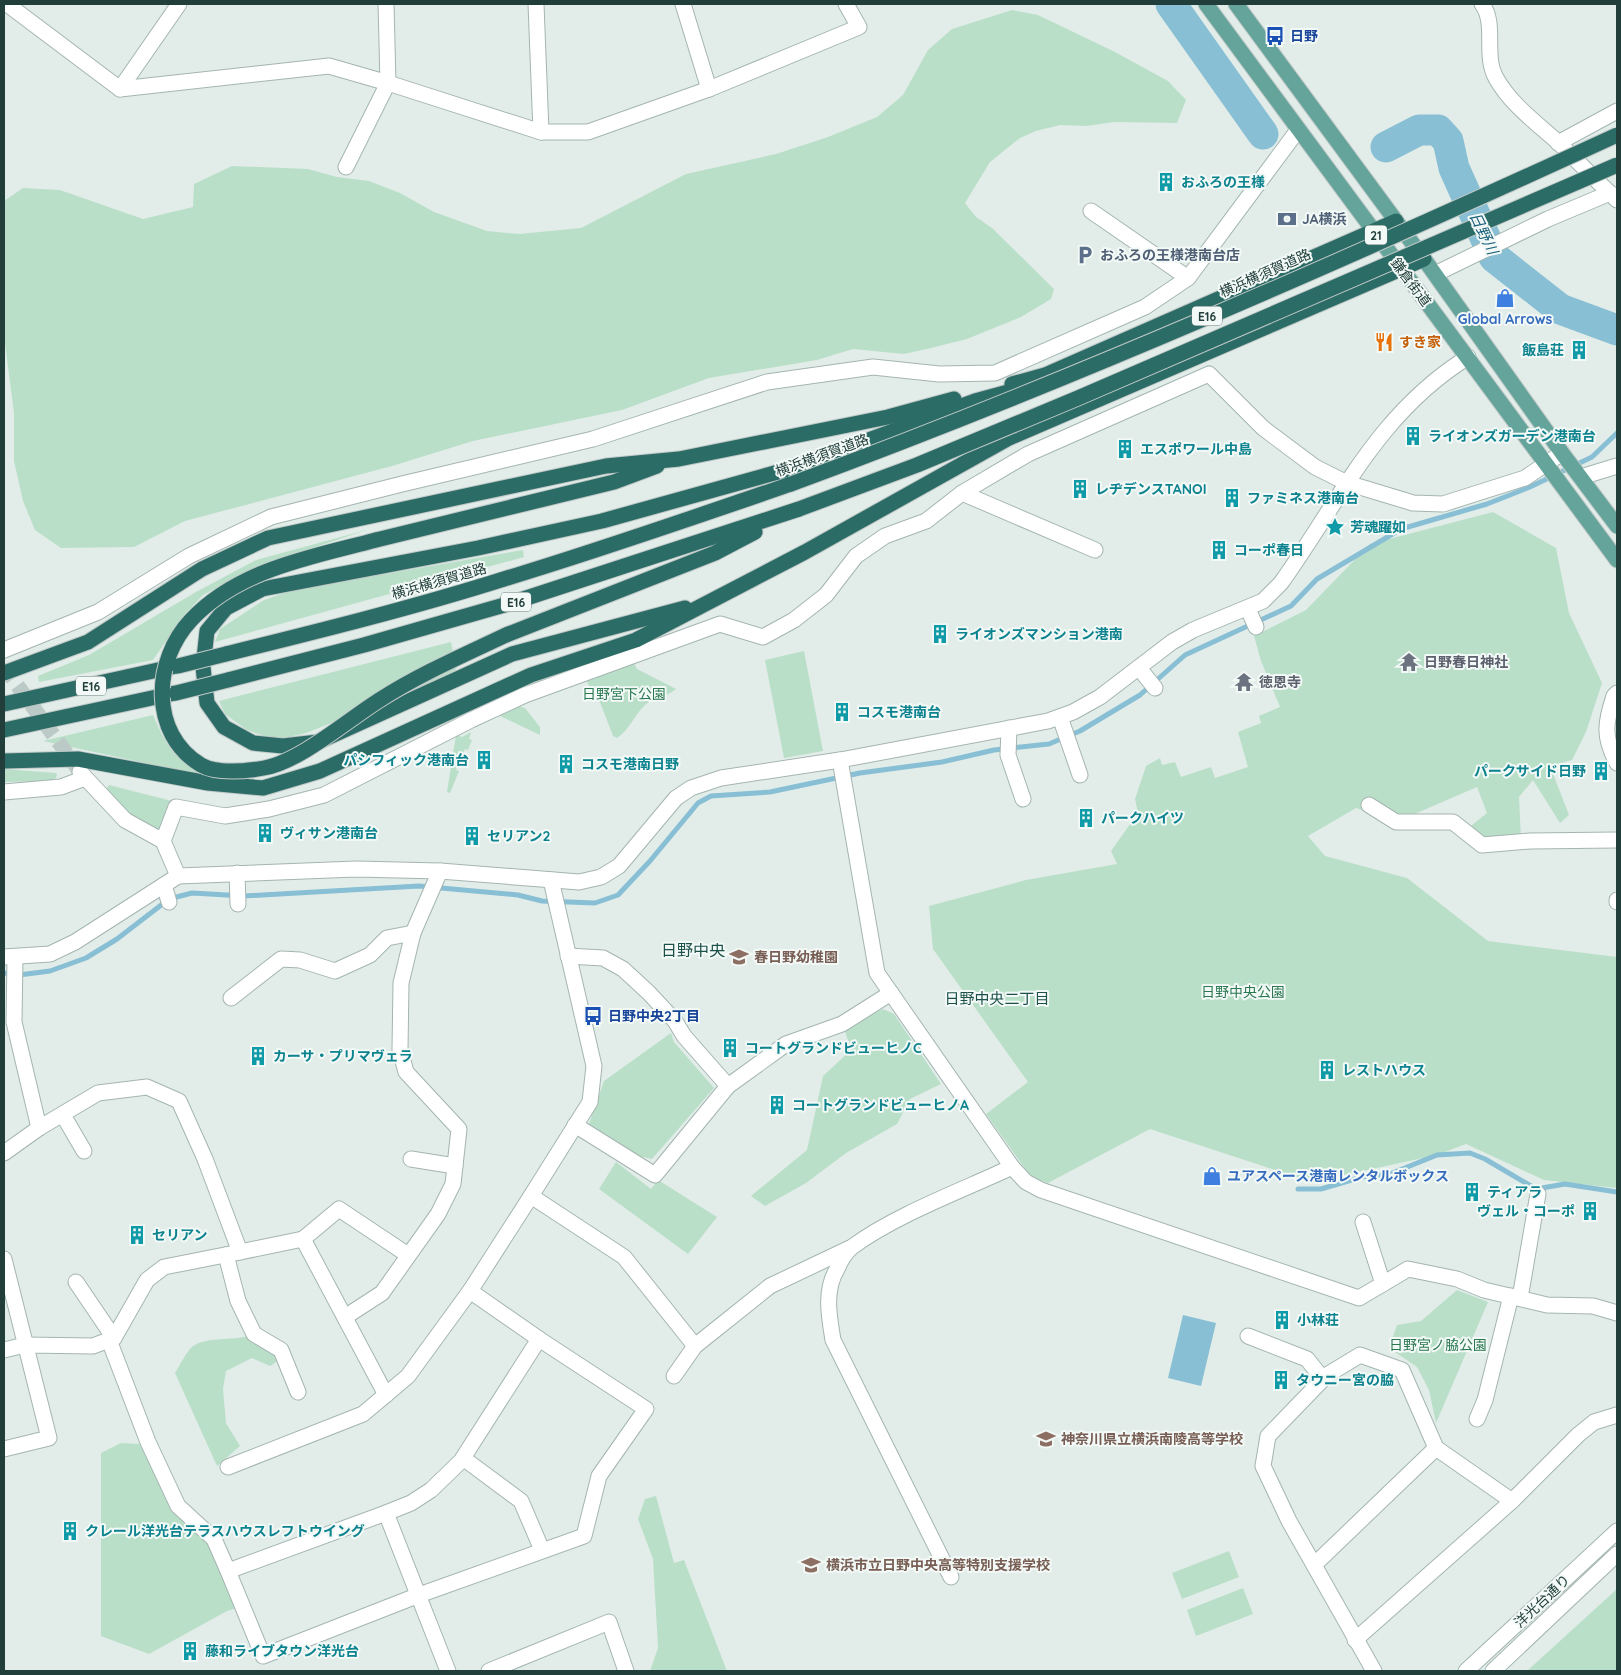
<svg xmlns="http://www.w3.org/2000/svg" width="1621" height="1675" viewBox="0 0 1621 1675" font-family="Quicksand,'Noto Sans JP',sans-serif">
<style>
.green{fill:#badfc8}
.water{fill:#88bfd4}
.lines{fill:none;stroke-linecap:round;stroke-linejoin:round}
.stream{stroke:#88bfd4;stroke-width:5}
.river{stroke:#88bfd4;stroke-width:31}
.minor-tunnel{stroke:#bbcac6;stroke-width:15;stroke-dasharray:15 8;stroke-linecap:butt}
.minor-casing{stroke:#a4b5b1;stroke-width:17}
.major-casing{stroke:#c1c9c8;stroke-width:17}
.highway-casing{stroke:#c1c9c8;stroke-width:17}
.minor{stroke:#fff;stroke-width:15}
.major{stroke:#65a49b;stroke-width:15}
.highway{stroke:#2c6c66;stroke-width:15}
.highway-bridge-casing{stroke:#c1c9c8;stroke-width:17;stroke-linecap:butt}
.highway-bridge{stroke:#2c6c66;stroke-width:15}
.labels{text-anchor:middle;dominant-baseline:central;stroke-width:4;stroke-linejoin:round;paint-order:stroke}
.shield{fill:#f2f9f6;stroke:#607672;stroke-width:1}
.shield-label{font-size:12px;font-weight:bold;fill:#213e3a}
.transit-label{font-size:14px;font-weight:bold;fill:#164399;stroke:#f2f9f6;text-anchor:start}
.culture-label{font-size:14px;font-weight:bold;fill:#0d838f;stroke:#f2f9f6;text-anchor:start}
.service-label{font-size:14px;font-weight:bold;fill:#4e5e75;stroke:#f2f9f6;text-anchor:start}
.street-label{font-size:14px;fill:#213e3a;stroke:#f2f9f6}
.shop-label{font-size:14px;font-weight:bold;fill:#366cbe;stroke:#f2f9f6}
.food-label{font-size:14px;font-weight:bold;fill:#c56008;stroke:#f2f9f6;text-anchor:start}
.worship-label{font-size:14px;font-weight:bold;fill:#5b616d;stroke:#f2f9f6;text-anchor:start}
.park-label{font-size:14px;fill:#2a7750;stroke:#f2f9f6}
.education-label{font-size:14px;font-weight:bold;fill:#785e54;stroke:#f2f9f6;text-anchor:start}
.water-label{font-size:15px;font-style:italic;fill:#19607c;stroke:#f2f9f6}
.neighbourhood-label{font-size:15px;fill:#1c514a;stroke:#f2f9f6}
.quarter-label{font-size:16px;fill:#1c514a;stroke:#f2f9f6}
</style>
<rect width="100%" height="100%" fill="#e2ede9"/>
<g class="green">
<path d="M1012 10 1038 15 1115 52 1168 81 1186 100 1177 123 1114 122 1086 126 1060 125 1036 131 1020 138 990 162 965 203 976 217 992 228 1054 289 1051 299 1021 317 967 339 931 348 904 354 853 349 817 360 709 378 622 410 473 441 392 466 185 521 134 547 61 548 35 530 23 501 14 461V413L4 336V201L23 188 60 190 143 219 193 207 194 184 232 166 308 169 337 177 369 181 400 193 434 212 487 231 519 234 581 228 686 174 776 154 828 137 877 117 903 95 928 50 952 29Z"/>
<path d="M1493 512 1556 548 1569 613 1602 683 1586 732 1572 760 1550 766 1569 815 1560 823 1533 780 1519 797 1521 839 1483 841 1467 829 1487 813 1477 787 1396 822 1356 808 1308 836 1325 856 1407 878 1488 941 1617 957V1188L1544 1180 1466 1144 1437 1155 1312 1182 1150 1129 1048 1183 1031 1177 986 1114 1028 1082 933 949 929 906 1026 880 1117 864 1111 851 1138 813 1135 799 1146 766 1160 758 1162 765 1175 762 1181 777 1211 767 1215 778 1248 767 1238 732 1261 723 1259 716 1280 707 1261 661 1254 636 1306 610 1370 544Z"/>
<path d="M370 529 258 566 203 595 184 615 153 660 39 682 38 676 89 655 196 592 256 560Z"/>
<path d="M523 550 524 557 215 642 220 629 264 600 293 590Z"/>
<path d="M451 642 456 670 421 688 306 733 276 740 247 730 225 714 219 701Z"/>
<path d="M804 651 823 751 784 758 765 660Z"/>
<path d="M634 663 637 669 676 689C668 696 658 696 650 701 636 710 631 729 617 738L613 736 598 697 593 696 587 681Z"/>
<path d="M518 706 525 708 540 727V735L496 714Z"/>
<path d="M153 715C168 749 173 757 206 776L43 741Z"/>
<path d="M471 732 469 739 472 740 468 750 465 749 456 770 459 771 450 793 447 792 456 735 462 737Z"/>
<path d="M4 769 56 773 57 774 56 778 49 781 4 782Z"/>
<path d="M109 785 172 801 160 832 121 809 105 791Z"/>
<path d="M883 1009 894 1014 941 1084 910 1099 897 1124 846 1153 806 1183 765 1206 751 1196 807 1150 823 1076 851 1050 844 1028Z"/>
<path d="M671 1033 674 1042 714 1088 652 1159 635 1155 589 1124 604 1081Z"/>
<path d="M616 1162 651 1189 658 1180 717 1217 688 1254 599 1189Z"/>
<path d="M1457 1290 1488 1302 1436 1423 1429 1390 1417 1367 1389 1348 1397 1325 1421 1321Z"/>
<path d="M250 1335 281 1359 270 1366 252 1358 226 1371 223 1389 226 1423 240 1446 217 1466 175 1373C180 1365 184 1356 190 1349 202 1335 234 1342 250 1335Z"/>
<path d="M121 1443 142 1444 208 1541 237 1608 227 1611 149 1654 101 1636V1453Z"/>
<path d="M656 1496 674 1563 684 1560 727 1671H650L658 1648 653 1559 638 1519 645 1499Z"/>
<path d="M1229 1551 1239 1577 1182 1599 1172 1573Z"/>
<path d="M1243 1588 1253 1614 1196 1636 1187 1610Z"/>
<path d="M1617 1589V1671H1527Z"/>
</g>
<path class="water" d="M1183 1315 1216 1323 1201 1386 1168 1378Z"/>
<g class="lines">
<g class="stream">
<path d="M4 973 19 975 50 971 86 958 117 939 169 899 192 893 244 896 419 886 518 895 542 901 595 903 618 895 650 861 698 803 711 796 770 792 860 773 942 762 994 750 1049 744 1080 731 1140 695 1185 655 1291 606 1317 579 1401 529 1487 504 1530 487 1592 457 1617 433"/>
<path d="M1298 1189H1321L1362 1177 1390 1174 1437 1155 1470 1153 1485 1159 1536 1189 1565 1184 1617 1192"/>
</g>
<g class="river">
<path d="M1171 4 1263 134"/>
<path d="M1386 147 1419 130H1438L1448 141 1454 168 1494 257 1560 309 1617 330"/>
</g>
<path class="minor-tunnel" d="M4 667 78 769"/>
<g class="minor-casing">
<g id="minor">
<path d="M7 4 120 89 329 66 388 83 386 4"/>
<path d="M683 4 709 89"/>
<path d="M1482 4C1497 24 1483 55 1496 78 1511 105 1538 124 1560 144 1579 163 1598 182 1617 200"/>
<path d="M120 89 179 4"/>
<path d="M541 132H588L709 89 859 27 846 4"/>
<path d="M1558 143 1617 111"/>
<path d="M346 167 388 83 541 132 536 4"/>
<path d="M1091 211 1188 278 1298 130"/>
<path d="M1435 274 1548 219 1610 193"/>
<path d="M1581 477 1617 466"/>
<path d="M962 493 1095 550"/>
<path d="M1248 609 1256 627"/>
<path d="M4 650 98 612 189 556 271 517 402 484 593 439 767 382 873 367 939 374 995 373 1145 307 1188 278"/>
<path d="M1139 668 1155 688"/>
<path d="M1617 693 1614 696C1605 723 1603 737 1617 763"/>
<path d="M1060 717 1080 775"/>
<path d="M1009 728 1008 755 1023 799"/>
<path d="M840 760 877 973 1012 1167 1026 1182 1041 1190 1359 1298 1408 1269 1457 1279 1484 1290 1547 1305 1593 1306 1617 1313"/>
<path d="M80 772 125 820 163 841 178 876"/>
<path d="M4 792 61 787 85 778"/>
<path d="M1369 805 1396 822H1453L1482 845 1530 841 1617 840"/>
<path d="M163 841 176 807 225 816 269 809 324 795 471 720 525 695 720 624 763 637 794 620 826 595 856 556 885 536 926 521 962 493 1028 454 1209 374 1263 428 1315 467 1347 483 1413 503 1443 504 1525 478 1562 453"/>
<path d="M237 873 238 904"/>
<path d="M551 880 594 1066 590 1102 531 1196 624 1257 695 1346 770 1286 850 1248"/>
<path d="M164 885 169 902"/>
<path d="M1617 902V900"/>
<path d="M568 956 603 958 623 969 649 993 675 1021 684 1036 728 1086"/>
<path d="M4 957 50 954 75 942 178 876 356 869 440 871 579 882 601 877 619 866 676 798 691 788 721 778 840 760 1048 721 1073 712 1100 697 1172 642 1193 630 1263 601 1281 583C1341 499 1377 414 1468 357"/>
<path d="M15 958 14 1022 39 1128"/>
<path d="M231 998 281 959 300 960 335 971 370 955 387 938 413 933"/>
<path d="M63 1115 84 1151"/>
<path d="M575 1125 655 1175 728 1086 786 1044 842 1024 891 993"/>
<path d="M4 1153 39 1128 98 1093 147 1087 179 1101 205 1159 240 1252 164 1267 147 1280 114 1338 93 1346 25 1345 4 1350"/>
<path d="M411 1159 455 1166"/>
<path d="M1363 1222 1383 1284"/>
<path d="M303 1239 339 1209 408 1255"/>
<path d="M240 1252 303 1239 386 1395"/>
<path d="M226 1255 238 1301 254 1334 281 1350 298 1392"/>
<path d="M4 1259 49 1438 4 1449"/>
<path d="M76 1282 114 1338"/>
<path d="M470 1291 531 1196"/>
<path d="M1520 1298 1538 1194"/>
<path d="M345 1317 382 1293 438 1214 453 1184 459 1129 406 1072 400 1050 401 983 413 933 440 871"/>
<path d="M1248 1336 1307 1359 1323 1379"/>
<path d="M109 1340 148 1442 178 1506 214 1539 228 1571"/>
<path d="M674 1376 695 1346"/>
<path d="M1477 1419 1485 1400 1511 1296"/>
<path d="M463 1458 521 1501 542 1550"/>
<path d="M228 1467 363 1414 408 1376 470 1291 539 1339 461 1461 431 1490 411 1503 386 1513 448 1671"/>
<path d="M386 1513 228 1571 263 1656 419 1595 584 1536 599 1476 646 1409 539 1339"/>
<path d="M1314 1565 1436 1448"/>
<path d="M951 1577 833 1340C829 1316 824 1291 837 1269 840 1262 846 1252 852 1247 895 1215 963 1190 1012 1167"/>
<path d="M1355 1640 1512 1501 1578 1435 1594 1422 1617 1415"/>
<path d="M489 1671 609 1622 626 1671"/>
<path d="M1374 1671 1289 1521 1263 1466 1268 1436 1327 1375 1360 1355 1402 1370 1436 1448 1512 1501"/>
<path d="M1466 1671 1617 1531"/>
<path d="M1493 1671 1617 1554"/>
</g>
</g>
<g class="major-casing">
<g id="major">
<path d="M1206 4 1617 560"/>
<path d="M1236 4 1424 259 1562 453 1617 526"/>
</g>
</g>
<g class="highway-casing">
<g id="highway">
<path d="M1012 384 1045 375 1396 221"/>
<path d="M376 540 614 482 657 466"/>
<path d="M685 608 512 654 318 742 283 746 253 743 224 727 207 703 203 667 207 631 226 608 262 589 478 548 602 521 789 469 975 401 1026 387"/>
<path d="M506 635 715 553 755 532"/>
<path d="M226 654C319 631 412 608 504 579 600 550 695 517 791 484"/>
<path d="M4 673 88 642 202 569 268 538 606 466 679 459 888 417 954 399"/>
<path d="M228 680 364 645 508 604 799 509"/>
<path d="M4 704 176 666"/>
<path d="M4 730 175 693"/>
<path d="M4 761 78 759 208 783 263 788 320 771 531 675 636 640 805 552 1009 438 1424 259"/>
</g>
</g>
<use href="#minor" class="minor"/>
<use href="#major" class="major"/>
<use href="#highway" class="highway"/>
<g class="highway-bridge-casing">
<g id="highway-bridge">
<path d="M791 484C1070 381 1347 259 1617 135"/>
<path d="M799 509 917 465 1078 398 1617 165"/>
<path d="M376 540C312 557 239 569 191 620 153 660 149 734 201 765 216 774 248 771 264 768 300 762 350 718 381 699 420 674 464 655 506 635"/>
<path d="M178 666 226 654"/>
<path d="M176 693 228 680"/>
</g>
</g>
<use href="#highway-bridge" class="highway-bridge"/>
</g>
<defs>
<g id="bus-bare" transform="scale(1.5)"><path d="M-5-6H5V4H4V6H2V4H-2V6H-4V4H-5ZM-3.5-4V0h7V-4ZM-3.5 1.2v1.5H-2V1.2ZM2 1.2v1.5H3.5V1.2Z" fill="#1a4fb4" stroke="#f2f9f6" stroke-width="2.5" paint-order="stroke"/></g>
<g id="building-bare" transform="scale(1.5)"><path d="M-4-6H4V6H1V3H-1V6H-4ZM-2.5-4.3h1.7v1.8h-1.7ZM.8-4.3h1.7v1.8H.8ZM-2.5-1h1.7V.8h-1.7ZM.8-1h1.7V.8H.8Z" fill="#0f9aa8" stroke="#f2f9f6" stroke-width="2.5" paint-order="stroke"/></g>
<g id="bank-bare" transform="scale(1.5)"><path d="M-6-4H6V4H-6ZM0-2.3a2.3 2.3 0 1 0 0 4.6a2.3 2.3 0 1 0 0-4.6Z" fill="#5c6f8a" stroke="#f2f9f6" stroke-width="2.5" paint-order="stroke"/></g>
<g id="parking-bare" transform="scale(1.5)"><path d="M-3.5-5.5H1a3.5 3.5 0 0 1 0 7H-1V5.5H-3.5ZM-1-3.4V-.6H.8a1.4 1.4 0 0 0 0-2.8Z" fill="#5c6f8a" stroke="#f2f9f6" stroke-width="2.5" paint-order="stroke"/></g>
<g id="shop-bare" transform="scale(1.5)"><path d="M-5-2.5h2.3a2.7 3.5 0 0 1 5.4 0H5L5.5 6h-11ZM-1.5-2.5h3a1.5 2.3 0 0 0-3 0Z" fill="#3f7fe0" stroke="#f2f9f6" stroke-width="2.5" paint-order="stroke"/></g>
<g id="restaurant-bare" transform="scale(1.5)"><path d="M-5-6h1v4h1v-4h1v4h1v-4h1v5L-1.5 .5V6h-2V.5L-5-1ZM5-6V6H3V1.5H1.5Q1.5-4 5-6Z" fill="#e8710a" stroke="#f2f9f6" stroke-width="2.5" paint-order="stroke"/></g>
<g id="sight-bare" transform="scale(1.5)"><path d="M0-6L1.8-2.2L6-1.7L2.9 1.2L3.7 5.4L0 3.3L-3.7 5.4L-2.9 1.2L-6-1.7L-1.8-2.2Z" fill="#0f9aa8" stroke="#f2f9f6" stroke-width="2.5" paint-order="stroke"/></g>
<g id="temple-bare" transform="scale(1.5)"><path d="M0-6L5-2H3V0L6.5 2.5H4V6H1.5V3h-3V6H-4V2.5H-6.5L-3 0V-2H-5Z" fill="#6b7280" stroke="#f2f9f6" stroke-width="2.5" paint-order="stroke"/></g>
<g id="school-bare" transform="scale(1.5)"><path d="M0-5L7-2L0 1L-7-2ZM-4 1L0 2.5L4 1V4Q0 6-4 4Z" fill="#8d6e63" stroke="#f2f9f6" stroke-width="2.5" paint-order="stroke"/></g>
</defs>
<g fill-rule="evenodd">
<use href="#bus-bare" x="1275" y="36"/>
<use href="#building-bare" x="1166" y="182"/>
<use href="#bank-bare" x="1287" y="219"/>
<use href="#parking-bare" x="1085" y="255"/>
<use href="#shop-bare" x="1505" y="298"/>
<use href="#restaurant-bare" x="1384" y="342"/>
<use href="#building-bare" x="1579" y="350"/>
<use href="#building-bare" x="1413" y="436"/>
<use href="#building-bare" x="1125" y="449"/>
<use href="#building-bare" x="1080" y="489"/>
<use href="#building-bare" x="1232" y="498"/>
<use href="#sight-bare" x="1335" y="527"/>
<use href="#building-bare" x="1219" y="550"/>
<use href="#building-bare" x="940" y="634"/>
<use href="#temple-bare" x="1409" y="662"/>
<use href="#temple-bare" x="1244" y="682"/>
<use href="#building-bare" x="842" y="712"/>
<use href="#building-bare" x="484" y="760"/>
<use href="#building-bare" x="566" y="764"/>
<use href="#building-bare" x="1601" y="771"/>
<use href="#building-bare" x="1086" y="818"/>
<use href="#building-bare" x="265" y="833"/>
<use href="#building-bare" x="472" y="836"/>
<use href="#school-bare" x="739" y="957"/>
<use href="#bus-bare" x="593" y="1016"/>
<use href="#building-bare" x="730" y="1048"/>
<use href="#building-bare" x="258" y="1056"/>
<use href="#building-bare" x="1327" y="1070"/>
<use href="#building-bare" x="777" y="1105"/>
<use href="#shop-bare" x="1212" y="1176"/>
<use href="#building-bare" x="1472" y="1192"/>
<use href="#building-bare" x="1590" y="1211"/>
<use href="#building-bare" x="137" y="1235"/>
<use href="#building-bare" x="1282" y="1320"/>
<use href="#building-bare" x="1281" y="1380"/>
<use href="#school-bare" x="1046" y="1439"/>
<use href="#building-bare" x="70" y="1531"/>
<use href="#school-bare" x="811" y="1565"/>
<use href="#building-bare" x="190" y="1651"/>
</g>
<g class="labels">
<g class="shield">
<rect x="1365" y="225.5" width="22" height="19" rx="4"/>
<rect x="1192" y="306.5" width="30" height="19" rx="4"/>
<rect x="501" y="592.5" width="30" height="19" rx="4"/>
<rect x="76" y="676.5" width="30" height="19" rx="4"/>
</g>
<g class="shield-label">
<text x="1376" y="235">21</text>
<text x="1207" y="316">E16</text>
<text x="516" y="602">E16</text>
<text x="91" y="686">E16</text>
</g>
<g class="transit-label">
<text x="1290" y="36">日野</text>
<text x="608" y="1016">日野中央2丁目</text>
</g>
<g class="culture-label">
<text x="1181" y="182">おふろの王様</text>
<text x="1564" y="350" text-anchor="end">飯島荘</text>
<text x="1428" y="436">ライオンズガーデン港南台</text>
<text x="1140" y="449">エスポワール中島</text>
<text x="1095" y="489">レヂデンスTANOI</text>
<text x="1247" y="498">ファミネス港南台</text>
<text x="1350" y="527">芳魂躍如</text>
<text x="1234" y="550">コーポ春日</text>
<text x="955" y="634">ライオンズマンション港南</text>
<text x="857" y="712">コスモ港南台</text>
<text x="469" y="760" text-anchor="end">パシフィック港南台</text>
<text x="581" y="764">コスモ港南日野</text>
<text x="1586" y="771" text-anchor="end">パークサイド日野</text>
<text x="1101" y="818">パークハイツ</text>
<text x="280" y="833">ヴィサン港南台</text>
<text x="487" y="836">セリアン2</text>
<text x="745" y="1048">コートグランドビューヒノC</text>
<text x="273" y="1056">カーサ・プリマヴェラ</text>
<text x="1342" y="1070">レストハウス</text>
<text x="792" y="1105">コートグランドビューヒノA</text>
<text x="1487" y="1192">ティアラ</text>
<text x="1575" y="1211" text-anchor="end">ヴェル・コーポ</text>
<text x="152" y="1235">セリアン</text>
<text x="1297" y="1320">小林荘</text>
<text x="1296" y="1380">タウニー宮の脇</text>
<text x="85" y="1531">クレール洋光台テラスハウスレフトウイング</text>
<text x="205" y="1651">藤和ライブタウン洋光台</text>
</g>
<g class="service-label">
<text x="1302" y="219">JA横浜</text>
<text x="1100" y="255">おふろの王様港南台店</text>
</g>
<g class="street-label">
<text transform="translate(1265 273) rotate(-24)">横浜横須賀道路</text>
<text transform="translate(1411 282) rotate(53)">鎌倉街道</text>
<text transform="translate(822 455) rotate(-20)">横浜横須賀道路</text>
<text transform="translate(439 581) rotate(-16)">横浜横須賀道路</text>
<text transform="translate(1542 1601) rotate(-43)">洋光台通り</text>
</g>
<g class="shop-label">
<text x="1505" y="319">Global Arrows</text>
<text x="1227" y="1176" text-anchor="start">ユアスペース港南レンタルボックス</text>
</g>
<g class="food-label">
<text x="1399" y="342">すき家</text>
</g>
<g class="worship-label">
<text x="1424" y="662">日野春日神社</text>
<text x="1259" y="682">徳恩寺</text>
</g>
<g class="park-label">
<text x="624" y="694">日野宮下公園</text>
<text x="1243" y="992">日野中央公園</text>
<text x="1438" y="1345">日野宮ノ脇公園</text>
</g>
<g class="education-label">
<text x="754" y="957">春日野幼稚園</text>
<text x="1061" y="1439">神奈川県立横浜南陵高等学校</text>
<text x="826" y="1565">横浜市立日野中央高等特別支援学校</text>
</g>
<g class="water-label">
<text transform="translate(1484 233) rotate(64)">日野川</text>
</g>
<g class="neighbourhood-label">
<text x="997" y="998">日野中央二丁目</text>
</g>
<g class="quarter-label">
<text x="693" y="950">日野中央</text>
</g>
</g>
<rect width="1621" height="1675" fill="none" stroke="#213e3a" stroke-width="10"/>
</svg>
